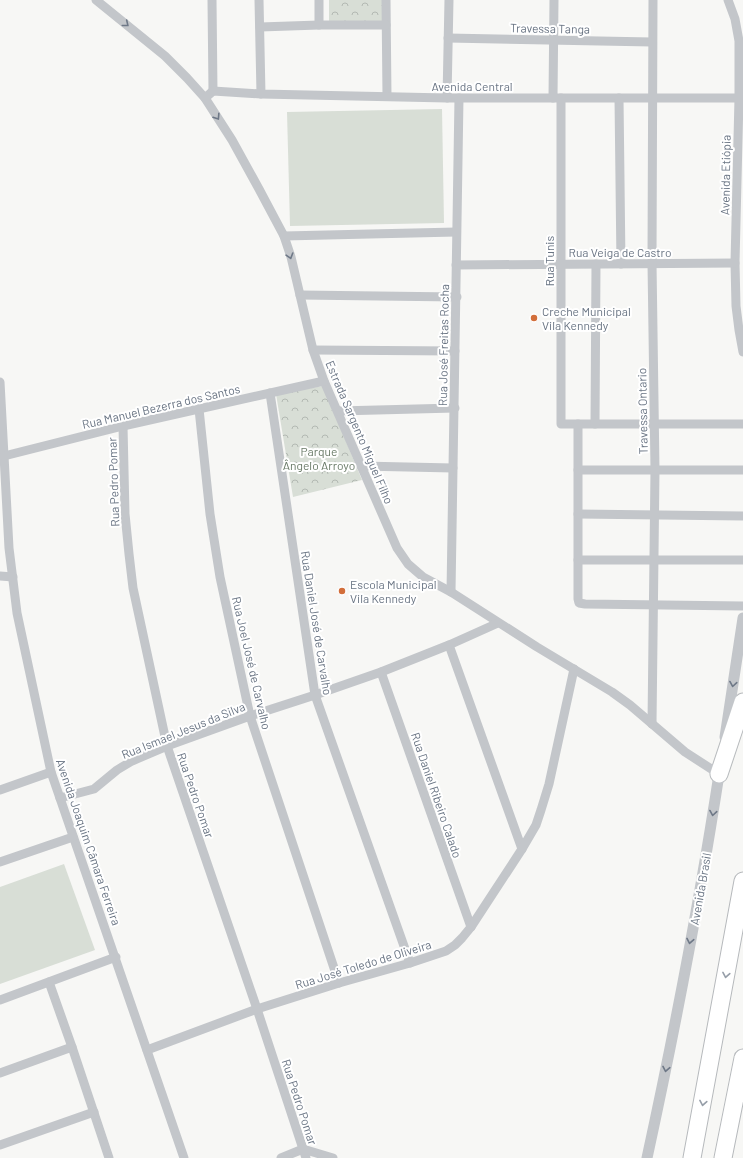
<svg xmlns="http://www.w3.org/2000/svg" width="743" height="1158" viewBox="0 0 743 1158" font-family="Barlow,sans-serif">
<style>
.park{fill:url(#park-crowns)}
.garden{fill:#d8ded6}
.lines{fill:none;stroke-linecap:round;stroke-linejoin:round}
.motorway-casing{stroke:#b6b9bc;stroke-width:19}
.minor{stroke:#c3c6ca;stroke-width:9}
.tertiary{stroke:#c3c6ca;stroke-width:11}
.motorway{stroke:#fff;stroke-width:17}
.oneway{stroke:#6e7887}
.oneway2{stroke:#969ea8}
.poi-dot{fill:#d26e3a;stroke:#fff;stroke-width:1.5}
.labels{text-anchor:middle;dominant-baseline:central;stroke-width:4;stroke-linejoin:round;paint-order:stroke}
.street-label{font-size:12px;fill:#697483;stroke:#fff}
.poi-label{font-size:12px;fill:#697483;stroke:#fff;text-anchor:start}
.park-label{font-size:12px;fill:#697a67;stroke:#fff}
</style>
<defs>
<pattern id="park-crowns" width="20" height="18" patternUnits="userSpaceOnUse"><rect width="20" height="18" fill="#d8ded6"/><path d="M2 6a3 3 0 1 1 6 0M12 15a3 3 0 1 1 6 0" fill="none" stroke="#b3b9b3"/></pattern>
</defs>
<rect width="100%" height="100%" fill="#f7f7f5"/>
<g class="park">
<path d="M329 0H384V21L329 23Z"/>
<path d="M323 386 362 480 293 497 276 394Z"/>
</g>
<g class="garden">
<path d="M442 109 444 223 290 226 287 112Z"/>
<path d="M64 864 95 950 0 984V887Z"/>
</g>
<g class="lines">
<g class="motorway-casing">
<g id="motorway">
<path d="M719 774 743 702"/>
<path d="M692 1158 743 881"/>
<path d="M723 1158 743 1058"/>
</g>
</g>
<g class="minor">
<path d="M96 0 165 56 187 78 205 98 232 140 259 189 284 236 291 257 313 350 324 381 397 548 408 564 423 577 451 592 537 647 612 692 630 705 685 752 719 774"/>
<path d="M212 0 213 91"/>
<path d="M259 0 261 94"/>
<path d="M386 0 387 96"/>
<path d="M728 0 735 19 739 41V98L735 263 736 306 739 330 743 352"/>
<path d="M319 25V0"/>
<path d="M260 27 319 25H386"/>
<path d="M448 38 652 42"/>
<path d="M205 98 213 91 261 94 447 98H743"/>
<path d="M447 98 449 0"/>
<path d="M553 98 554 0"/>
<path d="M561 98V424H743"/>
<path d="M619 98 621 264"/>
<path d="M284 236 456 232"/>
<path d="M456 265 735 263"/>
<path d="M300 295 457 297"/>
<path d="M313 350 455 351"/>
<path d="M0 382 9 548 17 613 51 772 184 1158"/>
<path d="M270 393 315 695 410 963"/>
<path d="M199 409 210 514 220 577 250 716 339 983"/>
<path d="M338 411 455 408"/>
<path d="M578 424V599L579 603 585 604 743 606"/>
<path d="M595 424 596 264"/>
<path d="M123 426 125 514 129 554 133 588 167 746 257 1009 306 1158"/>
<path d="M4 456 123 426 324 381"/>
<path d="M361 466 453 468"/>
<path d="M578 470H743"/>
<path d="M578 514 743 516"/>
<path d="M578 560H743"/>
<path d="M0 576 13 577"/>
<path d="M451 592 459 98"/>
<path d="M449 645 522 849"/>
<path d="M381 672 471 927"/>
<path d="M652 724 655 470 652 263 653 0"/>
<path d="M0 790 51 772"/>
<path d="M60 798 94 789 117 770 132 761 167 746 250 716 315 695 381 672 449 645 498 623"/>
<path d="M0 862 73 837"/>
<path d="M49 982 72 1047 109 1158"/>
<path d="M0 1000 116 957"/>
<path d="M147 1050 257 1009 339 983 410 963 446 951 455 945 462 938 471 927 522 849 536 825 541 810 549 784 574 669"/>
<path d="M0 1073 72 1047"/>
<path d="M0 1145 94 1112"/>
<path d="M281 1158 303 1149 333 1158"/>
</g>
<g class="tertiary">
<path d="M725 737 743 618"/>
<path d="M647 1158C675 1029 700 899 720 768"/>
</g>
<use href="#motorway" class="motorway"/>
</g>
<defs><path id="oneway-chevron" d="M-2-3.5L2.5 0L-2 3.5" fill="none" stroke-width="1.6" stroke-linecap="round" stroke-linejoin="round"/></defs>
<g class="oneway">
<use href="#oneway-chevron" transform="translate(126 24) rotate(39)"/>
<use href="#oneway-chevron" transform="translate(217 117) rotate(57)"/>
<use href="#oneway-chevron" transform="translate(290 256) rotate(73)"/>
<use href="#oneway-chevron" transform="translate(733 684) rotate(99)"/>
<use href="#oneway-chevron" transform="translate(713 813) rotate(99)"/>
<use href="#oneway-chevron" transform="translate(690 941) rotate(101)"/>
<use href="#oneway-chevron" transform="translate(666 1069) rotate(101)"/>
</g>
<g class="oneway2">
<use href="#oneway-chevron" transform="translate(726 975) rotate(100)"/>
<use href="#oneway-chevron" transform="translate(703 1103) rotate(100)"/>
</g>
<g class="poi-dot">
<circle cx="534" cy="318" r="4"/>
<circle cx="342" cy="591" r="4"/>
</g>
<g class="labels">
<g class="street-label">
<text transform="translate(550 28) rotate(1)">Travessa Tanga</text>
<text x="472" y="86">Avenida Central</text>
<text transform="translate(725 175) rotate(-89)">Avenida Etiópia</text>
<text x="620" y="252">Rua Veiga de Castro</text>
<text transform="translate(549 261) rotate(-90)">Rua Tunis</text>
<text transform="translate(443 345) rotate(-89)">Rua José Freitas Rocha</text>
<text transform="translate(161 406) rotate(-13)">Rua Manuel Bezerra dos Santos</text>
<text transform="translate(642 411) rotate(-91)">Travessa Ontario</text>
<text transform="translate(360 432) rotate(67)">Estrada Sargento Miguel Filho</text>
<text transform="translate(113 482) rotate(-92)">Rua Pedro Pomar</text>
<text transform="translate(317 623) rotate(81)">Rua Daniel José de Carvalho</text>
<text transform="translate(252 663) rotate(77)">Rua Joel José de Carvalho</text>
<text transform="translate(183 730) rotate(-22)">Rua Ismael Jesus da Silva</text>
<text transform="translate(196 795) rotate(71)">Rua Pedro Pomar</text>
<text transform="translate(437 795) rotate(71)">Rua Daniel Ribeiro Calado</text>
<text transform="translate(89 842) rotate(71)">Avenida Joaquim Câmara Ferreira</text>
<text transform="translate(700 889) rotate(-80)">Avenida Brasil</text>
<text transform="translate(363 964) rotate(-17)">Rua José Toledo de Oliveira</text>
<text transform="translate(300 1102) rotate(72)">Rua Pedro Pomar</text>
</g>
<g class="poi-label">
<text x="542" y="311">Creche Municipal<tspan x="542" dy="14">Vila Kennedy</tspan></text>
<text x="350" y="584">Escola Municipal<tspan x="350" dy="14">Vila Kennedy</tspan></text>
</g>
<g class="park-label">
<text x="319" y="451">Parque<tspan x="319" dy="14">Ângelo Arroyo</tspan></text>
</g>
</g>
</svg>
